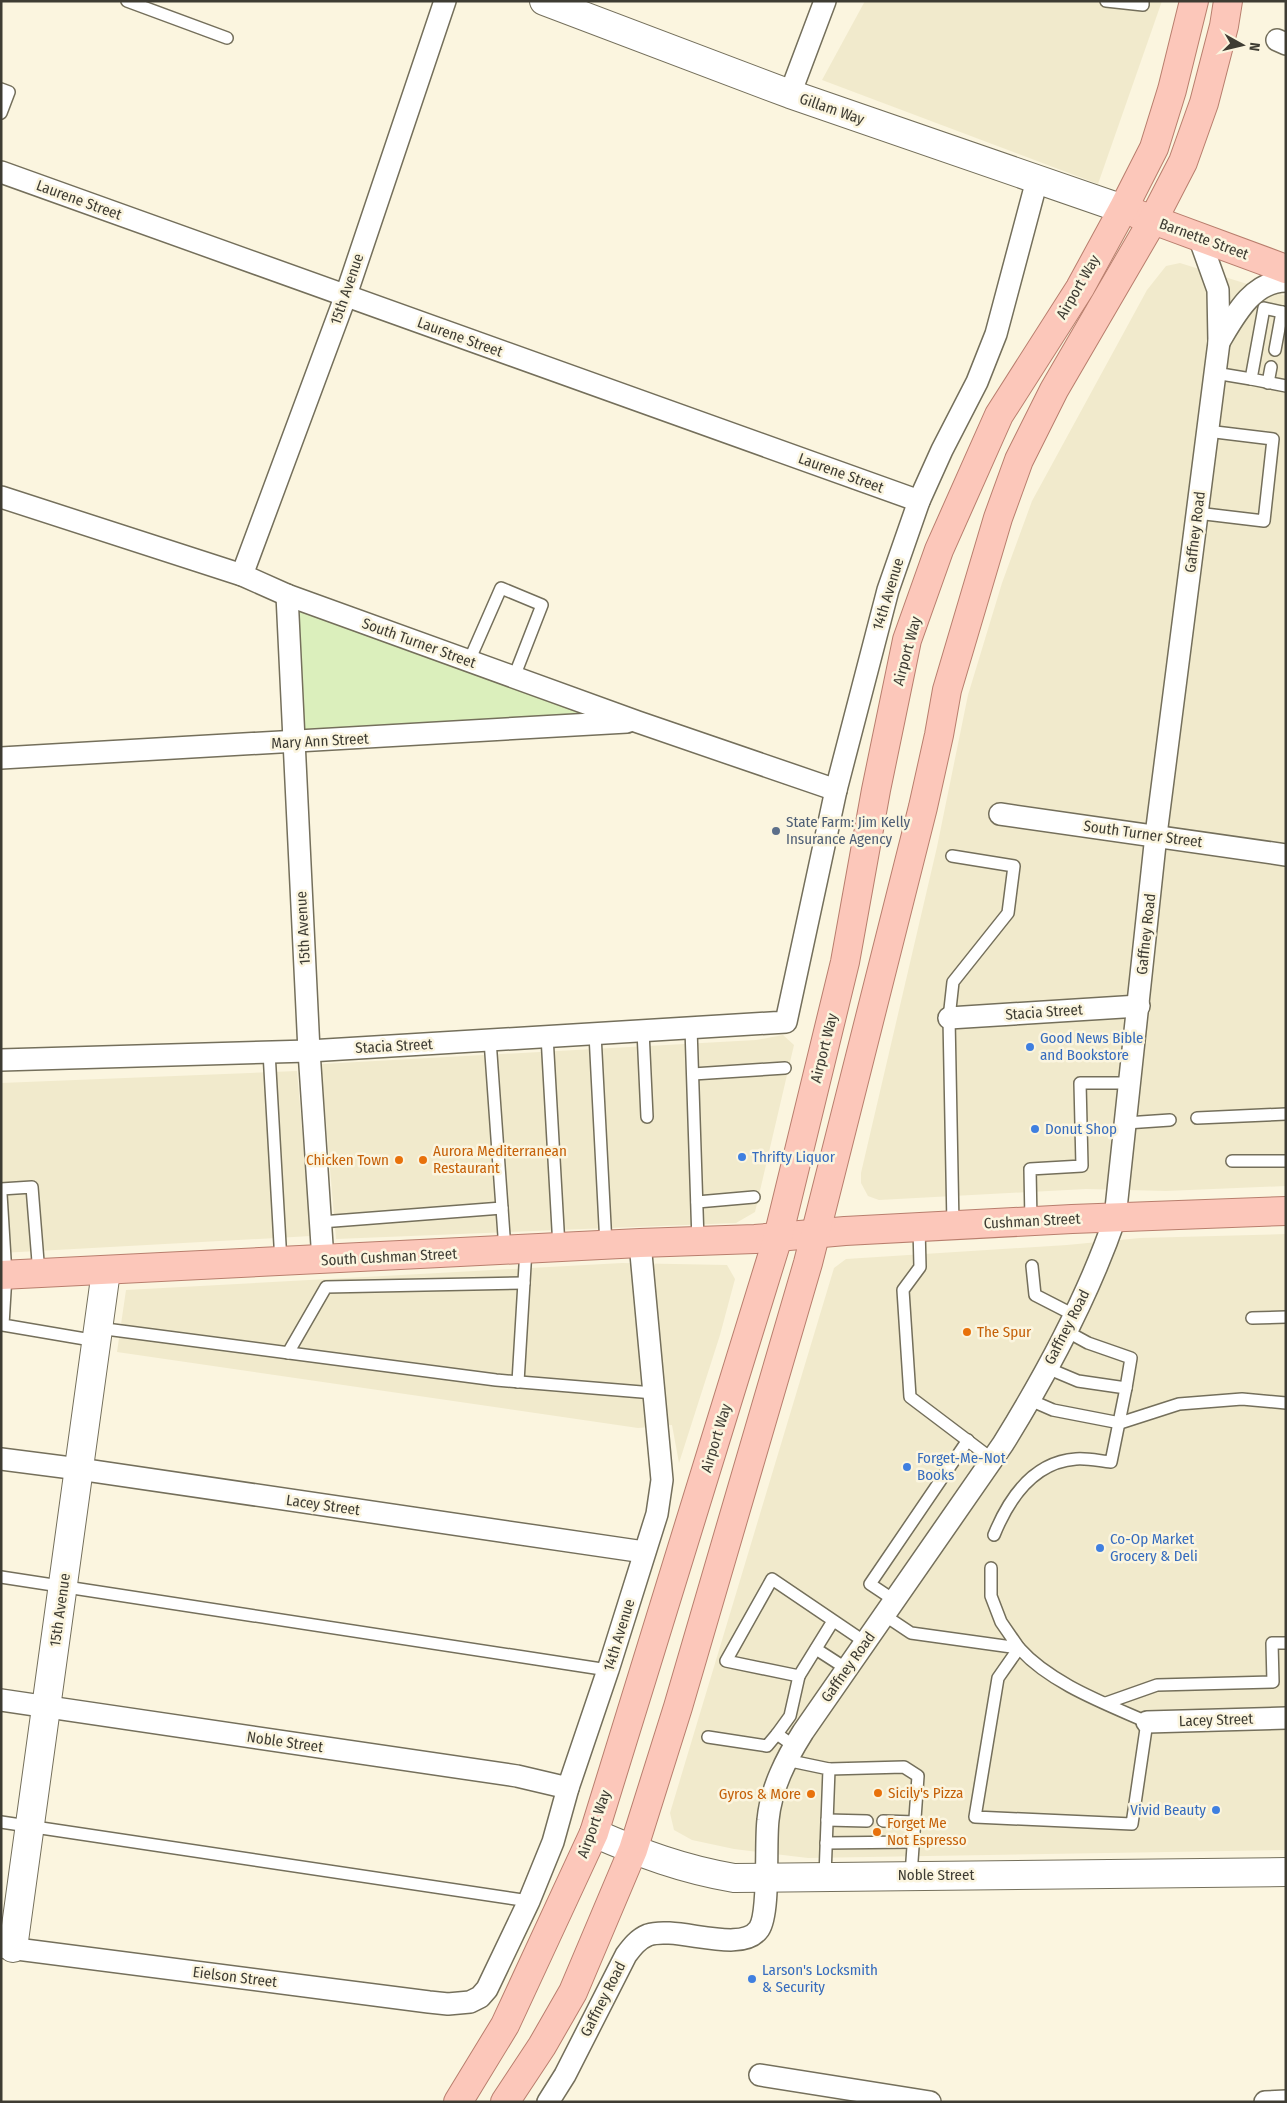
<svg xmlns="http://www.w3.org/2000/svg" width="1287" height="2103" viewBox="0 0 1287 2103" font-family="'Fira Sans Condensed',sans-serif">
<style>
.built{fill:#f1eacc}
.green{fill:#dbefbc}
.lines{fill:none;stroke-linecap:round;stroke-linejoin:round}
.service-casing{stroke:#746f5b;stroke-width:14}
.minor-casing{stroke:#746f5b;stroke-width:24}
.tertiary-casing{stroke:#746f5b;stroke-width:30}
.primary-casing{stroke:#b87e6d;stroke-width:30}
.service{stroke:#fff;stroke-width:11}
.minor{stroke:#fff;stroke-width:21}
.tertiary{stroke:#fff;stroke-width:28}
.primary{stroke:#fcc7ba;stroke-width:28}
.service-dot{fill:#5c6f8a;stroke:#fbf5df;stroke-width:2}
.shop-dot{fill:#3f7fe0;stroke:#fbf5df;stroke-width:2}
.food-dot{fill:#e8710a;stroke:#fbf5df;stroke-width:2}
.labels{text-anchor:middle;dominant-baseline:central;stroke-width:5;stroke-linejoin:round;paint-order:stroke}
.street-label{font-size:15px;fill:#3e3c33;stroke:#fbf5df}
.service-label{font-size:15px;fill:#4e5e75;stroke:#fbf5df;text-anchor:start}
.shop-label{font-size:15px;fill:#366cbe;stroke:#fbf5df;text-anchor:start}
.food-label{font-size:15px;fill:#c56008;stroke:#fbf5df;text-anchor:start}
</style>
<rect width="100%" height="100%" fill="#fbf5df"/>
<g class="built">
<path d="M865 1H1162L1098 184 822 80Z"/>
<path d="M1180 263 1286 296V1186L1166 1191 1086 1189 879 1200 868 1196 861 1183V1173L937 847 968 695 1002 583 1032 501 1147 290 1166 266Z"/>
<path d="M783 1035 794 1045 755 1212 736 1223 336 1239 321 1064 756 1040Z"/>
<path d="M297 1071 311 1236 1 1253V1083Z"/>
<path d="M1286 1234V1850L808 1858 734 1849 692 1840 674 1830 670 1813 834 1268 846 1259 1067 1245 1140 1238Z"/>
<path d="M622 1263 727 1265 735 1279 720 1335 679 1463 672 1425 638 1428 117 1352 126 1290Z"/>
</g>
<path class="green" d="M287 595 638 722 295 743Z"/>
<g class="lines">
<g class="service-casing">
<g id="service">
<path d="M127 1 227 38"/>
<path d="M1106 1 1143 5V1"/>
<path d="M1 89 9 92 1 113"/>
<path d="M1286 313 1264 308 1251 379 1286 386"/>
<path d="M1275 350 1282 312"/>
<path d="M1215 373 1251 379"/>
<path d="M1268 383 1271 367"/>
<path d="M1197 513 1264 521 1273 439 1207 431"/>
<path d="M469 661 501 588 542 605 514 677"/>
<path d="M952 856 1014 866 1008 913 953 982 949 1018 953 1225"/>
<path d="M691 1028 698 1241"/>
<path d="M643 1031 647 1117"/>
<path d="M595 1034 606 1245"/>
<path d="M547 1036 559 1247"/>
<path d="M490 1040 505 1250"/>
<path d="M269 1052 281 1262"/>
<path d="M693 1074 785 1068"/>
<path d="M1197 1118 1286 1114"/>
<path d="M1126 1123 1170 1120"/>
<path d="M1232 1161H1286"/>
<path d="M1 1189 32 1187 39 1274"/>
<path d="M1 1194 6 1275 3 1325 97 1341"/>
<path d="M697 1202 754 1197"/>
<path d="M1031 1221 1030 1169 1082 1166 1080 1083H1130"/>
<path d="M321 1222 502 1208"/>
<path d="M919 1227 920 1267 903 1290 910 1397 992 1459"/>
<path d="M1032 1266 1035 1295 1074 1315"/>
<path d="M1252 1318 1286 1317"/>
<path d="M98 1328 496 1380 654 1393"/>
<path d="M1066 1331 1088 1343 1131 1358 1126 1388"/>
<path d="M288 1353 326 1287 524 1283"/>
<path d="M518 1382 526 1249"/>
<path d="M1030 1400 1053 1410 1120 1423 1179 1404 1242 1399 1286 1403"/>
<path d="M994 1535C1009 1498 1033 1462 1076 1459 1087 1458 1100 1461 1111 1462L1126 1388 1078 1381 1047 1368"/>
<path d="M1 1577 608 1670"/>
<path d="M894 1600 870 1584 968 1440"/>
<path d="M884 1615 911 1633 1019 1648 1001 1622 991 1596V1568"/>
<path d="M833 1621 799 1676 726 1661 772 1579 865 1642"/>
<path d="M1019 1648C1050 1683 1104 1703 1147 1722L1132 1824 975 1817 998 1678Z"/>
<path d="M816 1649 847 1669"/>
<path d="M1106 1703 1157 1685 1273 1682 1272 1643H1286"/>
<path d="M708 1737 767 1746 777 1734"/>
<path d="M794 1746 777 1734 790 1716 799 1676"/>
<path d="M786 1760 829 1769 825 1876"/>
<path d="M829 1769 904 1767 918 1776 911 1875"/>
<path d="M827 1820 867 1821"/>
<path d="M883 1821 916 1822"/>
<path d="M1 1822 529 1901"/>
<path d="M826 1843 914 1842"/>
</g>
</g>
<g class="minor-casing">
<g id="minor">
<path d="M1277 40 1286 44"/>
<path d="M790 94 825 1"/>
<path d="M1 172 919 501"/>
<path d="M1219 342C1234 317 1252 281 1286 281"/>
<path d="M1 497 242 575 287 595 638 722 836 790"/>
<path d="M242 575 346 295 445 1"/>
<path d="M287 595 309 1051 323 1260"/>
<path d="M1 758 627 722"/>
<path d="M1000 814 1286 855"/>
<path d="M949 1018 1139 1006"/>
<path d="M1 1060 309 1051 786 1022 836 790 888 590 919 501 942 450 977 382 996 334 1037 180"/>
<path d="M1 1459 79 1469 644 1552"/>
<path d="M1 1700 517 1776 568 1788"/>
<path d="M1147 1722 1286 1718"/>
<path d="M1 1947 429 2002 448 2004 470 2002 480 1997 487 1989 529 1901 553 1842 568 1788 608 1670 657 1514 662 1480 640 1243"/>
<path d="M760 2075 930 2102"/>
<path d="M548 2102 565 2075 626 1955C632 1947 638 1939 648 1935 676 1925 741 1955 759 1929 770 1913 765 1844 768 1820 771 1788 786 1759 803 1732L1003 1444C1047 1373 1088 1297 1115 1218L1156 835 1219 342 1218 290 1199 237"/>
<path d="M1265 2102 1286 2101"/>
</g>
</g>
<g class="tertiary-casing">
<g id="tertiary">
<path d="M544 1 790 94 1123 209"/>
<path d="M594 1833C642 1854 682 1869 734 1878L1286 1872"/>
<path d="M13 1948 106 1271"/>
</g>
</g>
<g class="primary-casing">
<g id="primary">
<path d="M1137 214 1286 269"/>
<path d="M1 1275 640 1243 755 1239 845 1231 1072 1219 1286 1211"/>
<path d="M458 2102 505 2025 594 1833 641 1681 778 1237 845 962 876 790 907 640 939 550 999 415 1080 288 1123 209 1154 148 1172 90 1194 1"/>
<path d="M505 2102 542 2046 573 1992 633 1850 678 1707 808 1263 923 807 939 735 947 690 998 518 1019 460 1054 390 1153 220 1183 162 1204 103 1224 26 1228 1"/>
</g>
</g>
<use href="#service" class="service"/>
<use href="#minor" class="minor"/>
<use href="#tertiary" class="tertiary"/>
<use href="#primary" class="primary"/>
</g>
<circle class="service-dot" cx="776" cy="831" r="5"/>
<g class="shop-dot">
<circle cx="1030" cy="1047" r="5"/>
<circle cx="1035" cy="1129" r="5"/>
<circle cx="742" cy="1157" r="5"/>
<circle cx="907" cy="1467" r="5"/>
<circle cx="1100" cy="1548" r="5"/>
<circle cx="1216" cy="1810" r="5"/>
<circle cx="752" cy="1979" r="5"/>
</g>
<g class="food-dot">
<circle cx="399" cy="1160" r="5"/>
<circle cx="423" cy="1160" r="5"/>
<circle cx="967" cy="1332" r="5"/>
<circle cx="878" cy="1793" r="5"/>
<circle cx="811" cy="1794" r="5"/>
<circle cx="877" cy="1832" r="5"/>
</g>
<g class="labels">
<g class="street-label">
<text transform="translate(832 109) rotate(19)">Gillam Way</text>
<text transform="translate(79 200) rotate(20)">Laurene Street</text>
<text transform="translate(1204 239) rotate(20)">Barnette Street</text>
<text transform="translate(1078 287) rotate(-60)">Airport Way</text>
<text transform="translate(347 289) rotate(-71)">15th Avenue</text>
<text transform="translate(460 337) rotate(20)">Laurene Street</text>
<text transform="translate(841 473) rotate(20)">Laurene Street</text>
<text transform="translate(1195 532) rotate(-83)">Gaffney Road</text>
<text transform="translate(888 594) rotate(-73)">14th Avenue</text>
<text transform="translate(419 643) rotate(20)">South Turner Street</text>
<text transform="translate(907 651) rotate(-75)">Airport Way</text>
<text transform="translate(320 741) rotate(-3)">Mary Ann Street</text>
<text transform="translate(1143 834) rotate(8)">South Turner Street</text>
<text transform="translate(303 928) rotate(-93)">15th Avenue</text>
<text transform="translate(1146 934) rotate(-84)">Gaffney Road</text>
<text transform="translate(1044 1012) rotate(-4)">Stacia Street</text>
<text transform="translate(394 1046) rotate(-3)">Stacia Street</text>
<text transform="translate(824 1048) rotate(-76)">Airport Way</text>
<text transform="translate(1032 1221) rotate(-3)">Cushman Street</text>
<text transform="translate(389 1257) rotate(-3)">South Cushman Street</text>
<text transform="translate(1067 1327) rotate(-63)">Gaffney Road</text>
<text transform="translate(716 1438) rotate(-73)">Airport Way</text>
<text transform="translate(323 1505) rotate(8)">Lacey Street</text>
<text transform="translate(60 1610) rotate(-82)">15th Avenue</text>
<text transform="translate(619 1635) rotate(-73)">14th Avenue</text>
<text transform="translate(848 1667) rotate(-55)">Gaffney Road</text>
<text transform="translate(1216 1720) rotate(-2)">Lacey Street</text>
<text transform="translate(285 1742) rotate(8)">Noble Street</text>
<text transform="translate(594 1824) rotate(-70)">Airport Way</text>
<text x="936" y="1875">Noble Street</text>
<text transform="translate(235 1977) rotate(7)">Eielson Street</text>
<text transform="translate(603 1999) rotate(-63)">Gaffney Road</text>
</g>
<g class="service-label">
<text x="786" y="822">State Farm: Jim Kelly<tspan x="786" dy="17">Insurance Agency</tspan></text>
</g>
<g class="shop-label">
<text x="1040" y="1038">Good News Bible<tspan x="1040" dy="17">and Bookstore</tspan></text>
<text x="1045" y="1129">Donut Shop</text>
<text x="752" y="1157">Thrifty Liquor</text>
<text x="917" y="1458">Forget-Me-Not<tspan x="917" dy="17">Books</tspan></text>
<text x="1110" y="1539">Co-Op Market<tspan x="1110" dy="17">Grocery &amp; Deli</tspan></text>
<text x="1206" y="1810" text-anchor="end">Vivid Beauty</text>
<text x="762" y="1970">Larson's Locksmith<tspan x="762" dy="17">&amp; Security</tspan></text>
</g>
<g class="food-label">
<text x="433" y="1151">Aurora Mediterranean<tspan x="433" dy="17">Restaurant</tspan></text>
<text x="389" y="1160" text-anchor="end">Chicken Town</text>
<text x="977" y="1332">The Spur</text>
<text x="888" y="1793">Sicily's Pizza</text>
<text x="801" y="1794" text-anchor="end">Gyros &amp; More</text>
<text x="887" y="1823">Forget Me<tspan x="887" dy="17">Not Espresso</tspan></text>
</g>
</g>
<rect width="1287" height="2103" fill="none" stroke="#3e3c33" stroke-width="5"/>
<g transform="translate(1242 45) rotate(98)" stroke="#fbf5df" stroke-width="4" paint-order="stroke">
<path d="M0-4L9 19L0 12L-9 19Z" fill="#3e3c33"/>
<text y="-8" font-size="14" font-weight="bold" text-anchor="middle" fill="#3e3c33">N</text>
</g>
</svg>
